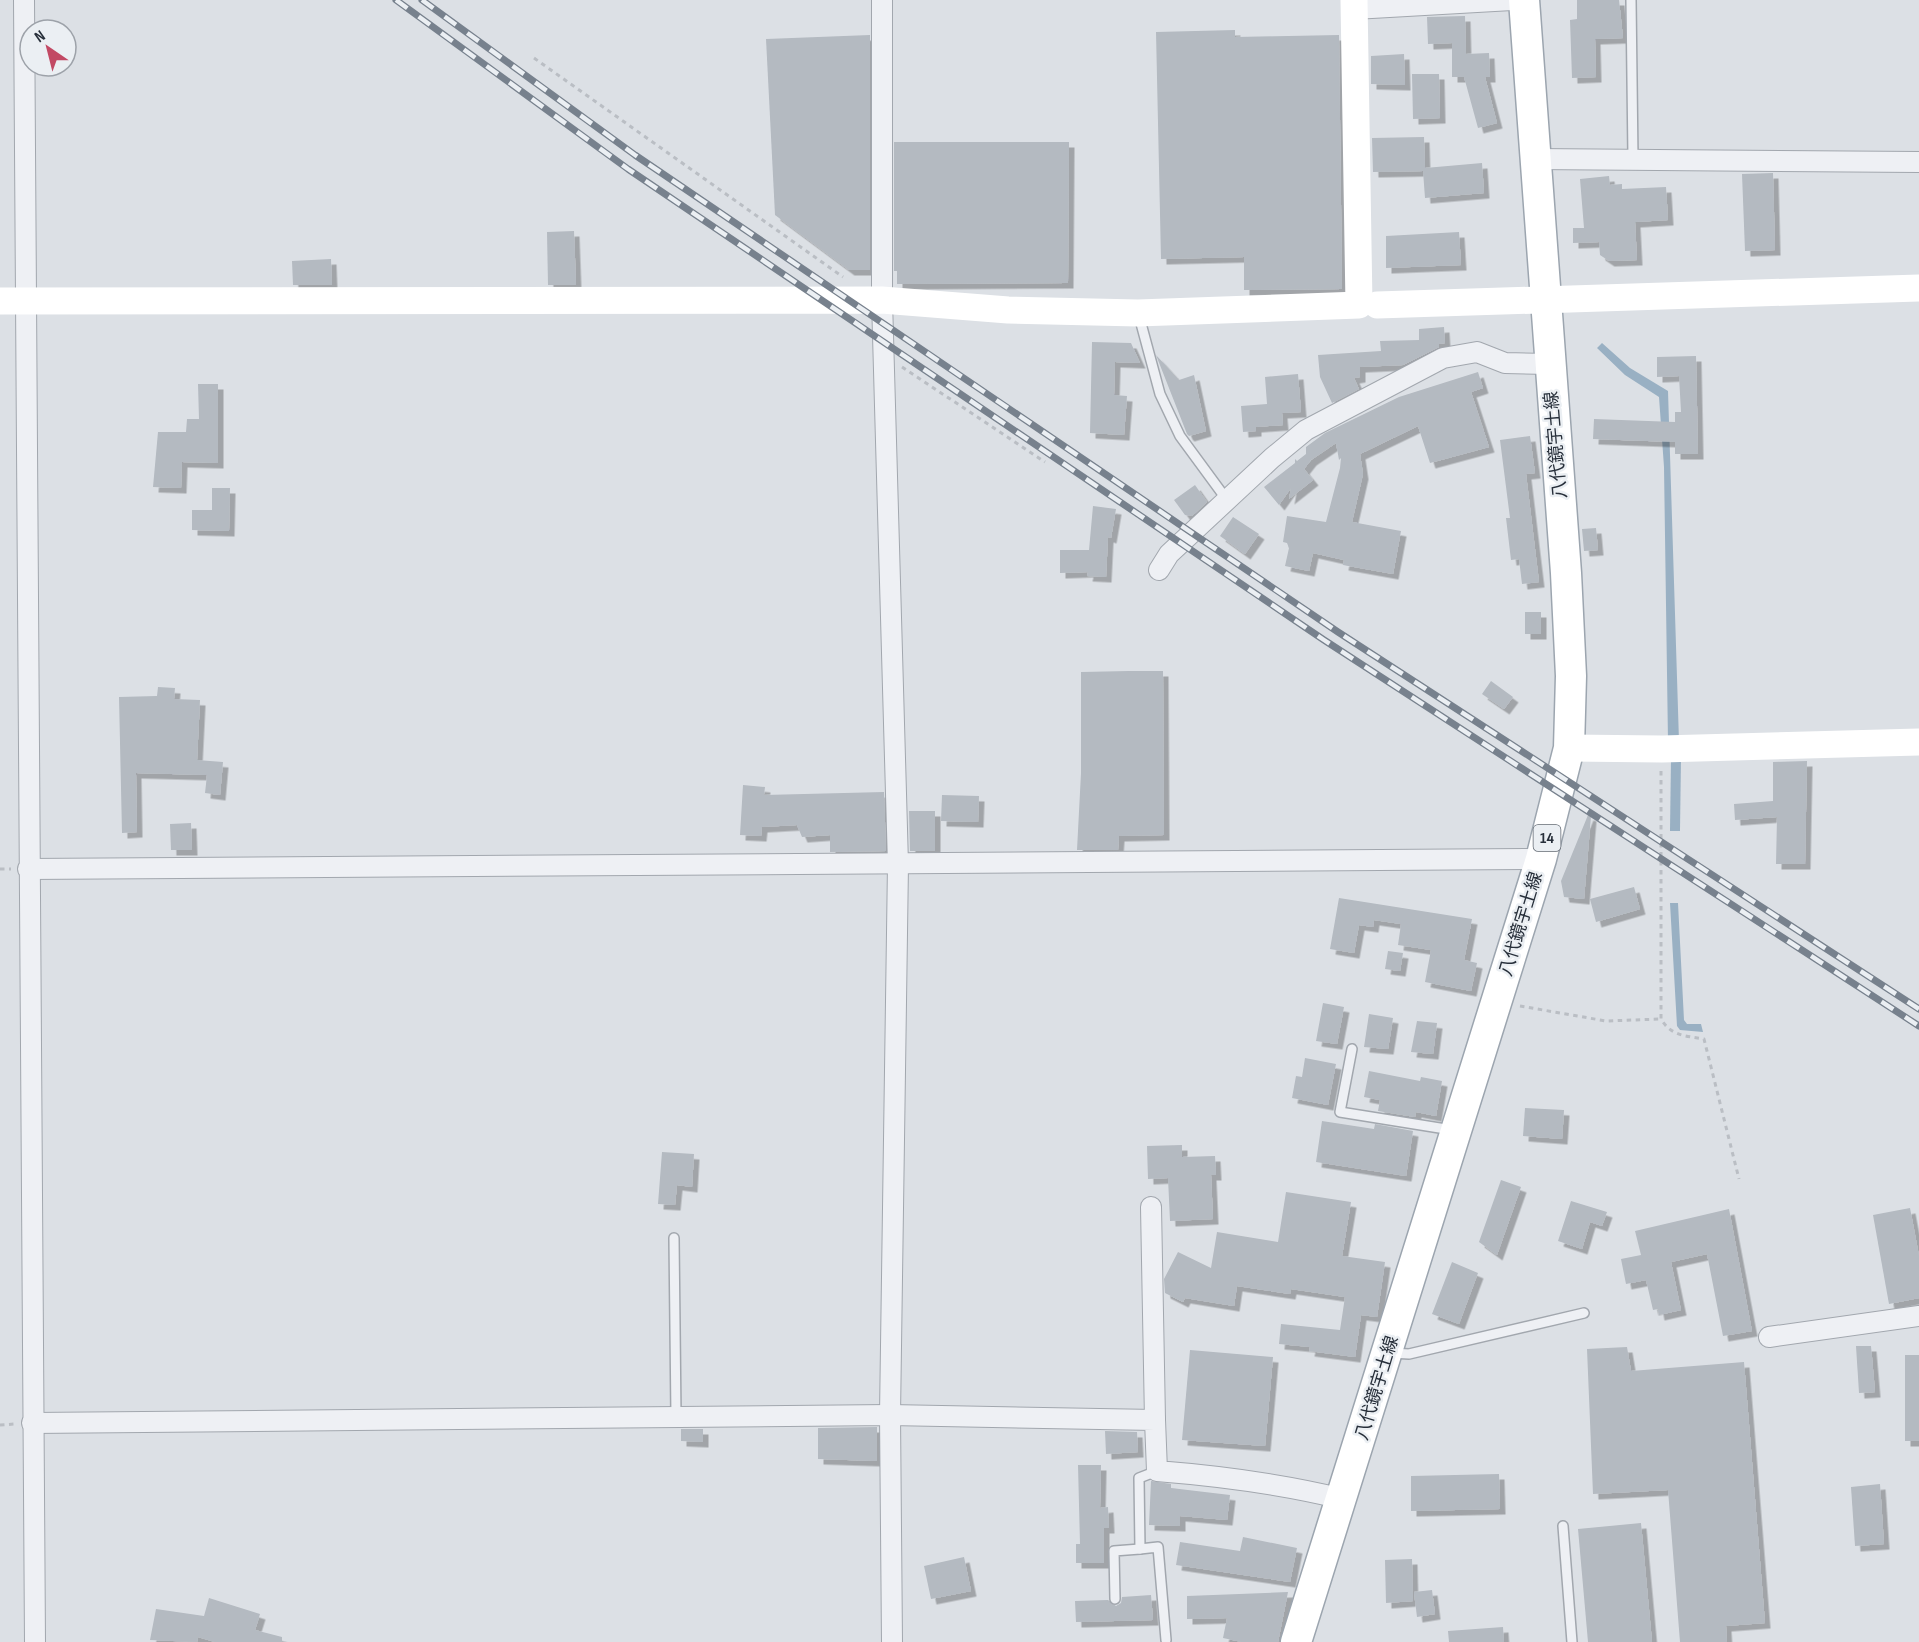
<svg xmlns="http://www.w3.org/2000/svg" width="1919" height="1642" viewBox="0 0 1919 1642" font-family="'Sofia Sans Condensed','Noto Sans JP',sans-serif">
<style>
.water{fill:#99b0c3}
.building{fill:#b4bac1;filter:url(#shadow)}
.lines{fill:none;stroke-linecap:round;stroke-linejoin:round}
.lane-casing{stroke:#a2a7ae;stroke-width:12}
.street-casing{stroke:#a2a7ae;stroke-width:22}
.primary-casing{stroke:#9ca5af;stroke-width:33}
.path{stroke:#babec4;stroke-width:3;stroke-dasharray:4.5 4.5;stroke-linecap:butt}
.lane{stroke:#eef0f4;stroke-width:9}
.street{stroke:#eef0f4;stroke-width:20}
.secondary{stroke:#fff;stroke-width:27}
.primary{stroke:#fff;stroke-width:30}
.rail-casing{stroke:#77818d;stroke-width:7}
.rail{stroke:#ebeff3;stroke-width:4.5;stroke-dasharray:14;stroke-linecap:butt}
.labels{text-anchor:middle;dominant-baseline:central;stroke-width:5;stroke-linejoin:round;paint-order:stroke}
.shield{fill:#ebeff3;stroke:#626972;stroke-width:1.5}
.shield-label{font-size:16px;font-weight:bold;fill:#272f3a}
.street-label{font-size:18px;fill:#272f3a;stroke:#ebeff3}
</style>
<defs>
<filter id="shadow"><feDropShadow dx="5.5" dy="5.5" stdDeviation="0" flood-color="#0004"/></filter>
</defs>
<rect width="100%" height="100%" fill="#dce0e5"/>
<g class="water">
<path d="M1602 343 1630 368 1668 391 1679 741H1668L1664 467 1659 397 1625 375 1597 348Z"/>
<path d="M1671 758H1681L1680 831H1670Z"/>
<path d="M1670 903H1678L1684 1020 1687 1024H1701L1703 1032 1680 1030 1677 1026Z"/>
</g>
<g class="building">
<path d="M1577 0H1619L1623 38 1595 39 1596 77 1572 78 1570 20 1577 19Z"/>
<path d="M1465 16 1466 54 1489 53 1490 77H1485L1497 123 1478 128 1464 77H1452V43L1428 44 1427 17Z"/>
<path d="M1235 30V37L1339 35 1342 289 1244 290V257L1161 259 1156 32Z"/>
<path d="M870 35V270H849L775 215 766 39Z"/>
<path d="M1404 54 1405 85 1371 84V56Z"/>
<path d="M1412 74H1439L1440 118 1413 119Z"/>
<path d="M1424 137 1425 168 1482 163 1484 193 1425 198 1423 171 1373 172 1372 138Z"/>
<path d="M894 142H1069L1068 283 897 284V271H894Z"/>
<path d="M1773 173 1775 250 1745 251 1742 174Z"/>
<path d="M1609 176 1610 185 1622 184V189L1666 187 1668 220 1635 222 1637 260 1609 261 1600 255 1599 242 1573 243V228H1584L1580 179Z"/>
<path d="M574 231 576 285H548L547 232Z"/>
<path d="M1459 232 1461 265 1386 268V236Z"/>
<path d="M331 259 332 285H293L292 261Z"/>
<path d="M1444 327 1445 343 1439 344V347L1403 365 1360 367V377L1354 378 1359 389 1332 403 1320 377 1318 355 1381 351 1380 341 1419 340V329Z"/>
<path d="M1092 342 1131 343 1140 363 1115 362 1114 395 1127 396 1124 435 1090 433Z"/>
<path d="M1156 355 1179 380 1194 375 1206 431 1189 436 1187 434Z"/>
<path d="M1696 356 1698 454H1675V442L1593 439 1594 419 1675 422V412H1681L1679 376 1657 377V357Z"/>
<path d="M1478 372 1483 388 1471 392 1489 447 1430 463 1418 426 1360 454 1363 474 1352 522 1401 531 1393 574 1343 565 1344 560 1313 553 1309 571 1285 566 1289 548 1287 543 1283 542 1287 516 1326 522 1340 468 1341 458 1339 460 1336 443 1311 460 1304 469 1313 480 1289 499 1291 488 1279 505 1264 487 1295 463V459L1297 461 1306 454V447L1325 433 1399 397Z"/>
<path d="M1298 374 1301 412 1282 413 1283 425 1256 427V431L1243 432 1241 406 1267 404 1265 377Z"/>
<path d="M198 384H218V463L182 462 181 488 153 487 158 432H186L187 419H199Z"/>
<path d="M1530 436 1535 473 1526 474 1539 582 1522 584 1519 559 1511 560 1506 518H1510L1500 440Z"/>
<path d="M1195 485 1207 502 1192 516 1185 515 1174 500Z"/>
<path d="M212 488H230L229 531 192 530V510H212Z"/>
<path d="M1093 506 1116 509 1111 538 1108 537 1106 577 1087 576 1088 572 1060 573V550H1089Z"/>
<path d="M1233 517 1259 534 1245 554 1220 536Z"/>
<path d="M1596 528 1598 550 1584 551 1582 529Z"/>
<rect x="1525" y="612" width="16" height="22"/>
<path d="M1129 671H1163L1164 835 1119 836 1118 850H1077L1081 773V672Z"/>
<path d="M1491 681 1513 697 1504 709 1482 694Z"/>
<path d="M158 687 175 688 174 699 200 700 197 760 223 762 220 795 205 793 207 775 136 773 137 832 122 833 119 697 157 696Z"/>
<path d="M1807 761 1805 864H1776L1777 817 1735 820 1734 804 1773 801V762Z"/>
<path d="M743 785 765 787 764 795 884 792 886 851 830 852V835L802 837 797 825 762 827 761 836 740 835Z"/>
<path d="M942 795 979 796 978 822 941 821Z"/>
<path d="M909 811H935V851H910Z"/>
<path d="M1588 815 1591 816 1584 899 1564 897 1561 881Z"/>
<path d="M191 823 192 850H171L170 824Z"/>
<path d="M1634 887 1640 909 1596 922 1590 899Z"/>
<path d="M1339 898 1472 919 1464 960 1477 963 1471 991 1425 982 1431 950 1398 945 1401 924 1374 920 1373 927 1359 925 1354 953 1330 949Z"/>
<path d="M1388 951 1403 953 1400 971 1385 969Z"/>
<path d="M1323 1003 1344 1007 1337 1044 1316 1041Z"/>
<path d="M1369 1014 1393 1018 1388 1049 1364 1047Z"/>
<path d="M1417 1021 1437 1023 1433 1054 1411 1052Z"/>
<path d="M1305 1058 1336 1064 1328 1105 1292 1098 1296 1076 1302 1077Z"/>
<path d="M1369 1071 1420 1081 1421 1077 1442 1081 1436 1116 1416 1112 1415 1117 1378 1111 1380 1100 1364 1097Z"/>
<path d="M1525 1108 1564 1110 1562 1139 1523 1136Z"/>
<path d="M1322 1121 1374 1129 1375 1124 1413 1131 1406 1176 1316 1162Z"/>
<path d="M1182 1145V1157L1215 1156 1216 1175H1211L1213 1219 1170 1221 1168 1178 1148 1179 1147 1146Z"/>
<path d="M662 1152 694 1154 692 1187 677 1185 675 1205 658 1204Z"/>
<path d="M1501 1180 1521 1187 1497 1255 1479 1242Z"/>
<path d="M1286 1192 1351 1202 1342 1256 1385 1262 1377 1317 1361 1315 1355 1357 1309 1351 1310 1347 1279 1344 1281 1324 1340 1330 1345 1297 1291 1289 1290 1294 1237 1286 1234 1306 1185 1298 1183 1302 1165 1293 1164 1279 1178 1252 1211 1268 1217 1232 1278 1242Z"/>
<path d="M1571 1201 1607 1212 1602 1226 1590 1222 1582 1249 1558 1241Z"/>
<path d="M1910 1208 1919 1256V1298L1889 1304 1873 1215Z"/>
<path d="M1729 1209 1752 1331 1723 1336 1707 1254 1671 1262 1681 1310 1659 1315 1658 1309 1653 1310 1646 1280 1626 1284 1621 1259 1641 1255 1635 1231Z"/>
<path d="M1452 1262 1478 1273 1459 1324 1432 1314Z"/>
<path d="M1856 1346H1871L1875 1392 1859 1393Z"/>
<path d="M1627 1347 1631 1371 1744 1362 1765 1623 1726 1626 1727 1642H1680L1668 1490 1593 1494 1587 1349Z"/>
<path d="M1190 1350 1273 1357 1265 1446 1182 1440Z"/>
<rect x="1905" y="1355" width="14" height="86"/>
<path d="M877 1427V1461L818 1459V1428Z"/>
<path d="M681 1429H703V1442L681 1441Z"/>
<path d="M1105 1431 1137 1432 1138 1452 1106 1454Z"/>
<path d="M1078 1465H1101L1100 1508 1108 1507 1109 1528H1104V1563H1076V1544H1080Z"/>
<path d="M1499 1474 1500 1509 1411 1511V1476Z"/>
<path d="M1151 1481 1171 1484V1488L1230 1495 1227 1520 1180 1516V1526L1149 1525Z"/>
<path d="M1880 1484 1884 1544 1855 1546 1851 1487Z"/>
<path d="M1641 1523 1652 1642H1588L1578 1529Z"/>
<path d="M1243 1537 1297 1548 1290 1582 1176 1565 1180 1542 1240 1551Z"/>
<path d="M964 1557 971 1591 931 1599 924 1566Z"/>
<path d="M1412 1559 1413 1601 1386 1603 1385 1560Z"/>
<path d="M1432 1590 1435 1614 1417 1617 1414 1592Z"/>
<path d="M1288 1592 1278 1642H1242L1223 1638 1227 1618 1187 1619V1596Z"/>
<path d="M1151 1595 1153 1620 1076 1622 1075 1601 1108 1600 1116 1606 1121 1603 1122 1597Z"/>
<path d="M209 1598 260 1614 255 1630 282 1637V1642H215L198 1637 197 1642 150 1640 156 1609 204 1616Z"/>
<path d="M1503 1627 1504 1642H1449L1448 1631Z"/>
</g>
<g class="lines">
<g class="lane-casing">
<g id="lane">
<path d="M1631 0 1633 158"/>
<path d="M1139 316 1160 394 1180 436 1227 500"/>
<path d="M1352 1049 1340 1112 1452 1130"/>
<path d="M674 1238 676 1416"/>
<path d="M1391 1353 1409 1354 1584 1313"/>
<path d="M1157 1471 1139 1478 1140 1549 1158 1547 1166 1640"/>
<path d="M1563 1526 1572 1642"/>
<path d="M1115 1599 1114 1551 1140 1549"/>
</g>
</g>
<g class="street-casing">
<g id="street">
<path d="M24 0 35 1642"/>
<path d="M882 0V300L898 864 890 1415 892 1642"/>
<path d="M1354 9 1512 0"/>
<path d="M1534 159 1919 162"/>
<path d="M1159 570 1169 554 1272 458 1306 430 1443 358 1477 352 1505 363 1549 364"/>
<path d="M28 869 1541 859"/>
<path d="M1151 1207 1155 1420"/>
<path d="M1769 1337 1919 1316"/>
<path d="M32 1423 890 1415 1155 1420 1157 1471C1220 1476 1282 1484 1343 1499"/>
</g>
</g>
<g class="primary-casing">
<path id="primary" d="M1296 1642 1541 859 1569 748 1571 676 1566 573 1524 0"/>
</g>
<g class="path">
<path d="M534 58 843 277"/>
<path d="M902 367 1045 462"/>
<path d="M1661 771V1019C1671 1036 1686 1036 1704 1039L1739 1179"/>
<path d="M0 869H11"/>
<path d="M1520 1006 1606 1021 1661 1019"/>
<path d="M0 1425 15 1424"/>
</g>
<use href="#lane" class="lane"/>
<use href="#street" class="street"/>
<g class="secondary">
<path d="M0 301 882 300 1008 310 1138 313 1359 305 1354 0"/>
<path d="M1377 305 1919 288"/>
<path d="M1569 748 1662 749 1919 742"/>
</g>
<use href="#primary" class="primary"/>
<g class="rail-casing">
<g id="rail">
<path d="M396 0 628 169 1324 640 1919 1026"/>
<path d="M422 0 635 155 1338 632 1919 1009"/>
</g>
</g>
<use href="#rail" class="rail"/>
</g>
<g class="labels">
<rect class="shield" x="1533.5" y="825" width="27" height="26" rx="4.5"/>
<g class="shield-label">
<text x="1547" y="838">14</text>
</g>
<g class="street-label">
<text transform="translate(1556 445) rotate(-95)">八代鏡宇土線</text>
<text transform="translate(1521 924) rotate(-73)">八代鏡宇土線</text>
<text transform="translate(1377 1388) rotate(-73)">八代鏡宇土線</text>
</g>
</g>
<g transform="translate(48 48) rotate(325)"><circle r="28" fill="#ebeff3" stroke="#9da2a9" stroke-width="1.5"/>
<path d="M0-4.5L10 22L0 15L-10 22Z" fill="#c24964"/>
<text y="-9" font-size="16" font-weight="bold" text-anchor="middle" fill="#272f3a">N</text>
</g>
</svg>
